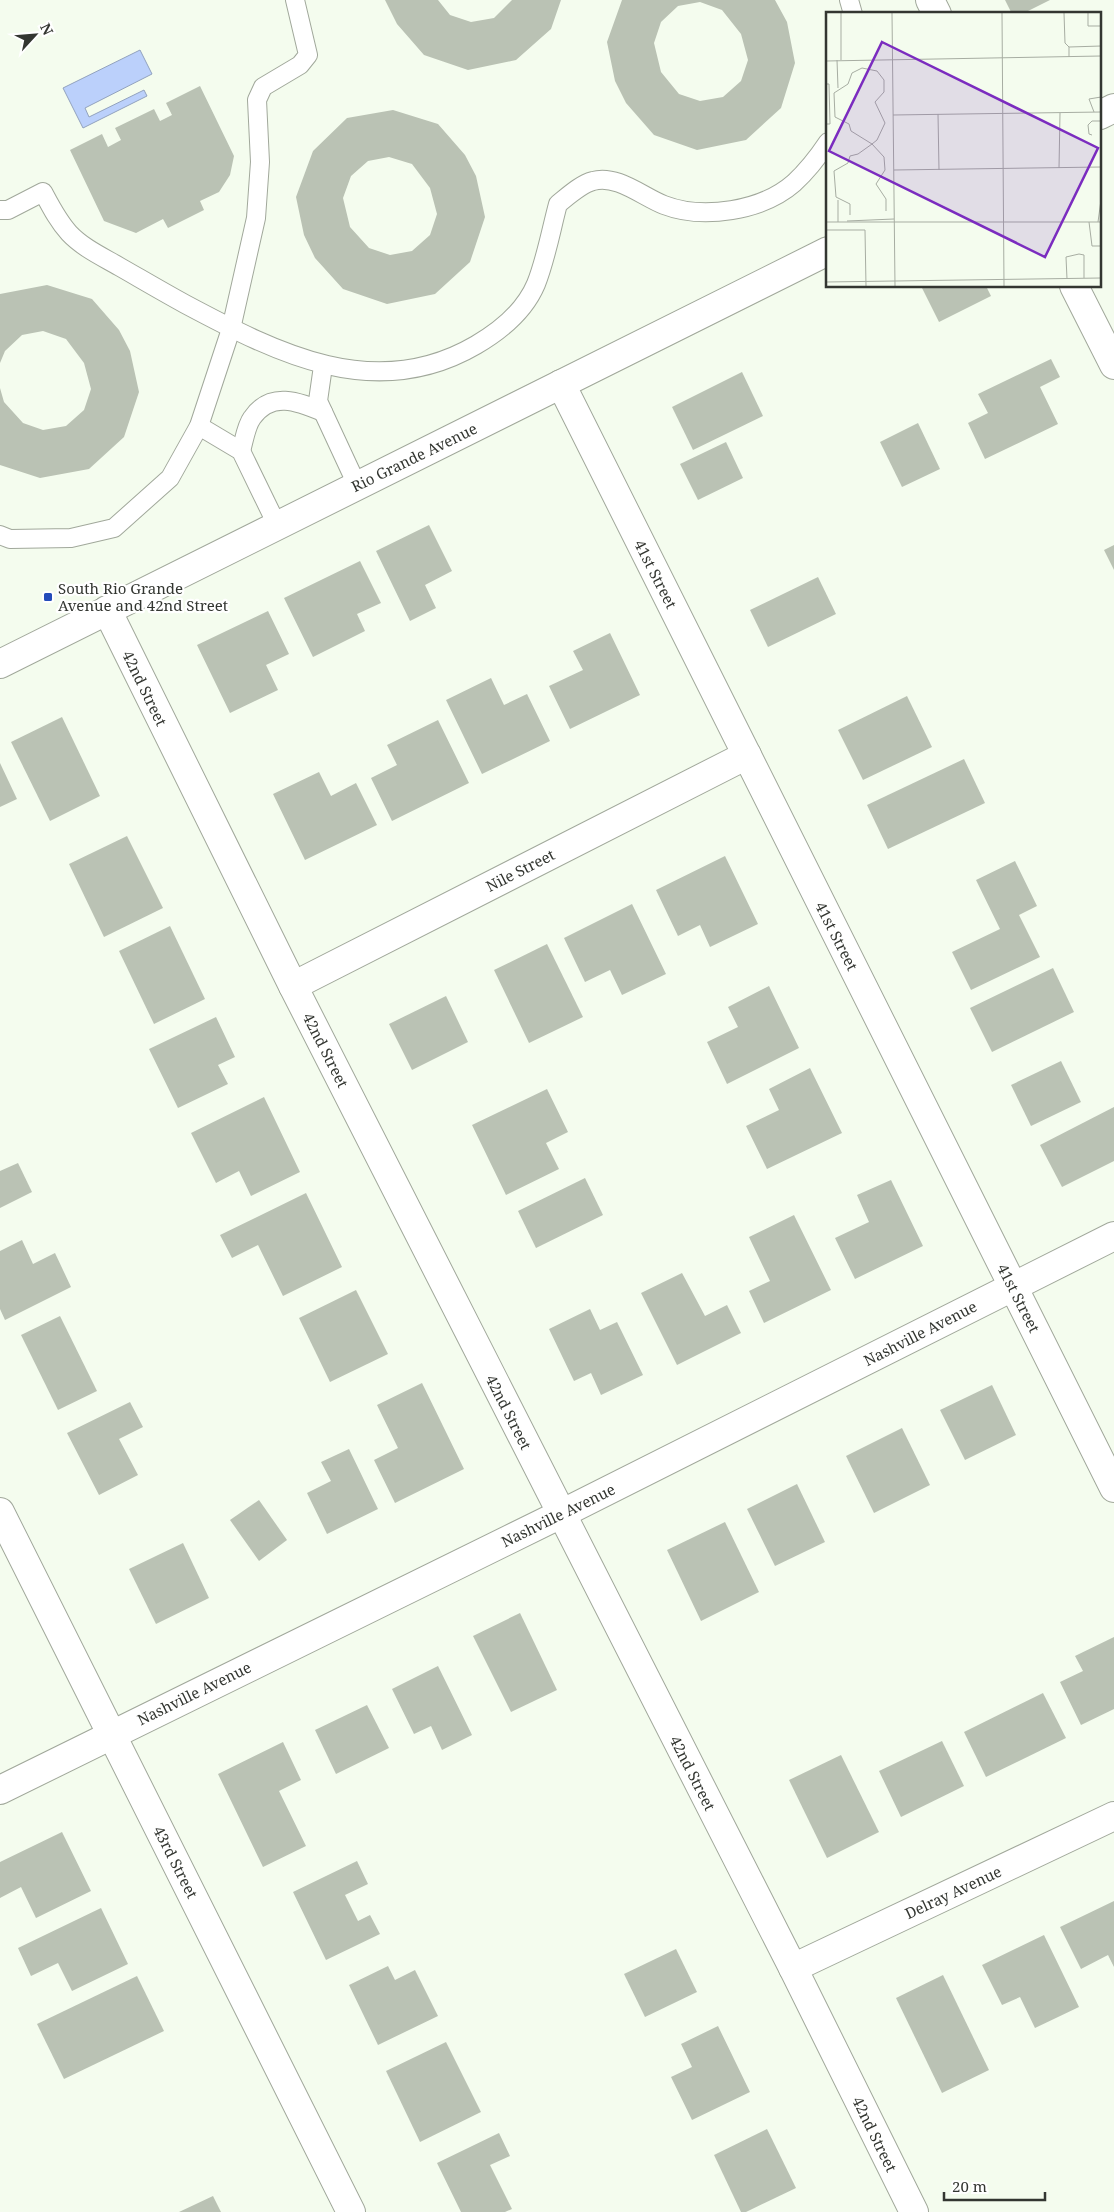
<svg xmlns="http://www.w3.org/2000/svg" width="1114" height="2212" viewBox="0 0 1114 2212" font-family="'Noto Serif',serif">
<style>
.water{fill:#bbd0fb;stroke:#92a2be}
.building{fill:#bac2b4;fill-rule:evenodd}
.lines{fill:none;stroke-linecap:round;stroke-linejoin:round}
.service-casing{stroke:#a1a89b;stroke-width:20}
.minor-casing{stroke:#a1a89b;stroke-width:30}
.tertiary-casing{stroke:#a1a89b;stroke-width:30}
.service{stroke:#fff;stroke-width:18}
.minor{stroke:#fff;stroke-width:28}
.tertiary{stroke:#fff;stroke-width:28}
.poi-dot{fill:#244cba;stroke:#fff;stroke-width:2}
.labels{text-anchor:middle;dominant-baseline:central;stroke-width:4.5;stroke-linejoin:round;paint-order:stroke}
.street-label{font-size:15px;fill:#333631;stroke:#fff}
.poi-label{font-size:15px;fill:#333631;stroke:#fff;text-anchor:start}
.inset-road{fill:none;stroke:#a7ada2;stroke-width:1}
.view{fill:#7b2cbf;fill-opacity:0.15;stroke:#7b2cbf;stroke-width:2.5}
.inset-edge{fill:none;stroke:#333631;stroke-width:2.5}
</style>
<rect width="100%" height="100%" fill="#f4fcee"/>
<path class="water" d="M140 50 152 74 85 108 89 117 144 90 147 96 83 128 63 88Z"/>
<g class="building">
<path d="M385 0H438L450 15 471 22 494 18 512 0H561L551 29 516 60 468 70 424 55 397 24Z"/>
<path d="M622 0H775L787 22 795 63 781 108 746 140 697 150 654 135 626 103 615 81 607 42ZM700 2 722 10 741 34 748 60 741 81 723 97 700 101 679 94 661 72 654 43 661 22 678 6Z"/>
<path d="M1005 0H1050L1022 14H1012Z"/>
<path d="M200 86 234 156 230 175 219 192 200 201 204 210 168 228 163 219 136 233 104 221 70 150 102 134 108 147 121 140 115 128 154 109 160 121 172 115 166 103Z"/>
<path d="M393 110 438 124 465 155 476 176 485 217 470 262 435 294 387 304 343 289 315 258 304 235 296 197 313 151 347 118ZM389 157 412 164 430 188 437 214 430 235 412 251 390 255 369 248 350 227 343 198 351 176 368 161Z"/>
<path d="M47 285 92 299 119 330 130 351 139 392 124 437 89 469 40 478 0 465V388L4 402 23 423 43 430 66 426 84 410 91 389 84 363 66 339 43 331 22 335 5 351 0 363V294Z"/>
<path d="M921 286H986L991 296 939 322Z"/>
<path d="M1051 359 1060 377 1040 387 1058 424 985 459 968 423 988 413 978 394Z"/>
<path d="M742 372 763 416 693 450 672 407Z"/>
<path d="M918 423 940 469 902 487 880 442Z"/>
<path d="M726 442 743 478 698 500 680 464Z"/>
<path d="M429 525 452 571 425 585 436 608 410 621 376 551Z"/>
<path d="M1114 545V570L1104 550Z"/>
<path d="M360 561 381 603 357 614 365 631 313 657 284 598Z"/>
<path d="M818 577 836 614 768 647 750 610Z"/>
<path d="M268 611 289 654 266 665 278 690 230 713 197 645Z"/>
<path d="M610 633 640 695 570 729 549 686 583 670 573 651Z"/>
<path d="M491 678 504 705 527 694 550 741 482 774 446 700Z"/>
<path d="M907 696 932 747 863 780 838 730Z"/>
<path d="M62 717 100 796 50 821 11 742Z"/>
<path d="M438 720 469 783 392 821 371 778 397 765 387 745Z"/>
<path d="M964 759 985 803 888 849 867 805Z"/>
<path d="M0 763 17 799 0 807Z"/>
<path d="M319 772 331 796 356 783 377 825 305 860 273 794Z"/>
<path d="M127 836 163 908 104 937 69 864Z"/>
<path d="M725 856 758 924 710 947 700 925 678 936 656 890Z"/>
<path d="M1015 861 1037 906 1019 915 1040 957 971 990 952 952 1000 929 976 880Z"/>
<path d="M632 904 666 974 622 995 610 970 585 982 564 938Z"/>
<path d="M170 926 205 999 154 1024 119 951Z"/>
<path d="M547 944 583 1017 529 1043 494 970Z"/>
<path d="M1053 968 1074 1012 992 1052 970 1008Z"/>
<path d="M769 986 799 1048 727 1084 707 1042 738 1027 728 1007Z"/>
<path d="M446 996 468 1042 412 1070 389 1024Z"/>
<path d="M216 1017 235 1057 218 1065 228 1084 178 1108 149 1049Z"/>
<path d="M1061 1061 1081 1102 1031 1126 1011 1085Z"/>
<path d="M810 1068 842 1133 767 1169 746 1126 779 1110 769 1089Z"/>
<path d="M547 1089 568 1132 546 1143 559 1169 506 1195 472 1125Z"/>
<path d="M264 1097 300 1172 251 1196 239 1171 216 1183 191 1133Z"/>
<path d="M1114 1107V1161L1062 1187 1040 1145Z"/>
<path d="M18 1163 32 1192 0 1208V1171Z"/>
<path d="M585 1178 603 1215 536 1248 518 1211Z"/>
<path d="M891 1180 923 1246 855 1279 835 1238 869 1222 857 1195Z"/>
<path d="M306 1193 342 1267 283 1296 258 1245 232 1258 220 1235Z"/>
<path d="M794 1215 831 1290 764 1323 749 1291 770 1281 749 1237Z"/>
<path d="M22 1240 33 1264 55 1253 71 1287 5 1320 0 1309V1251Z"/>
<path d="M682 1273 705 1316 727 1305 741 1333 677 1365 641 1293Z"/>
<path d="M356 1290 388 1354 330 1382 299 1318Z"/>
<path d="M590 1309 600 1330 617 1322 643 1375 601 1395 591 1373 574 1381 549 1329Z"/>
<path d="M60 1316 97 1391 58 1410 21 1335Z"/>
<path d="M422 1383 464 1469 395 1503 374 1460 398 1448 377 1405Z"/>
<path d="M992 1385 1016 1435 965 1460 940 1410Z"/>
<path d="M130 1402 143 1427 119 1439 138 1475 99 1495 67 1433Z"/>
<path d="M902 1428 930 1485 874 1513 846 1456Z"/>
<path d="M349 1449 378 1509 327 1534 307 1493 331 1481 321 1462Z"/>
<path d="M797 1484 825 1542 775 1566 747 1509Z"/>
<path d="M259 1500 287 1540 259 1561 230 1520Z"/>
<path d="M725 1522 759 1592 701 1621 667 1550Z"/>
<path d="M183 1543 209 1598 156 1624 129 1569Z"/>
<path d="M520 1613 557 1690 511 1712 473 1636Z"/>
<path d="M1114 1637V1709L1081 1725 1060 1682 1083 1671 1075 1656Z"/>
<path d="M438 1666 472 1735 442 1750 431 1726 414 1734 392 1689Z"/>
<path d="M1043 1693 1066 1738 986 1777 964 1732Z"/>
<path d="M367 1705 389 1748 336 1774 315 1730Z"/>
<path d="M942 1741 964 1786 901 1817 879 1771Z"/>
<path d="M283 1742 301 1780 279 1791 306 1846 263 1867 218 1774Z"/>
<path d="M841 1755 879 1832 827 1858 789 1780Z"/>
<path d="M62 1832 91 1891 36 1918 21 1887 0 1898V1862Z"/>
<path d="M357 1861 368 1884 345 1895 358 1921 370 1915 380 1934 326 1960 293 1892Z"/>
<path d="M1114 1901V1967L1108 1955 1081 1969 1060 1927Z"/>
<path d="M101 1908 128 1964 72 1991 58 1963 31 1976 18 1948Z"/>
<path d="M1044 1935 1079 2007 1035 2028 1020 1997 1002 2005 982 1965Z"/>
<path d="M676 1949 697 1992 645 2017 624 1974Z"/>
<path d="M388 1966 395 1980 415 1970 438 2016 378 2045 349 1985Z"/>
<path d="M943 1975 989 2070 942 2093 896 1998Z"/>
<path d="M137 1976 164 2031 64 2079 37 2024Z"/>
<path d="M718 2026 750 2092 692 2120 671 2077 692 2067 681 2044Z"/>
<path d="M446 2042 481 2112 420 2142 386 2071Z"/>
<path d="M767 2129 796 2188 746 2212H741L714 2155Z"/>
<path d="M499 2133 510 2156 490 2165 512 2209 505 2212H461L437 2163Z"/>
<path d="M213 2196 221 2212H179Z"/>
</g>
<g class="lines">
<g class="service-casing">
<g id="service">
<path d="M849 0 853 14"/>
<path d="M0 210H8L43 192C51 207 58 221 69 233 83 248 103 257 120 267 141 279 163 292 185 304 277 353 375 404 476 345 500 331 525 310 536 284 546 259 551 230 558 204 568 196 581 184 593 181 617 174 643 197 664 205 703 220 762 211 794 183 807 171 818 157 828 142"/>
<path d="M323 366 318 401 357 485"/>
<path d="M199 426 241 451 277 525"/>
<path d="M241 451C244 441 246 426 252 418 271 390 299 402 323 412"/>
<path d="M0 535 10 539 71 538 114 528 170 478 199 426 231 329 256 218 260 162 257 100 263 87 300 65 308 55 295 0"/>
</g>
</g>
<g class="minor-casing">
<g id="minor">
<path d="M930 0 937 14"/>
<path d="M1074 286 1114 365"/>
<path d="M561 384 1114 1488"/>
<path d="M107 610 293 986 793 1968 914 2212"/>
<path d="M293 986 747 755"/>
<path d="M0 1512 351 2212"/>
<path d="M0 1790 561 1514 1114 1236"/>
<path d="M793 1968 1114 1816"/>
</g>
</g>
<g class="tertiary-casing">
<g id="tertiary">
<path d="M1100 115 1114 108"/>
<path d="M0 664 828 251"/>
</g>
</g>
<use href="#service" class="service"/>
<use href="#minor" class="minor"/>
<use href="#tertiary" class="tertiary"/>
</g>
<rect class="poi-dot" x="43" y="592" width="10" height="10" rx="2.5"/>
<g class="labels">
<g class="street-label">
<text transform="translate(414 457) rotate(-26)">Rio Grande Avenue</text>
<text transform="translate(656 574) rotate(63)">41st Street</text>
<text transform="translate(145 688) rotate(64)">42nd Street</text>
<text transform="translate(520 870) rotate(-27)">Nile Street</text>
<text transform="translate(837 936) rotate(63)">41st Street</text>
<text transform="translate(326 1050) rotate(63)">42nd Street</text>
<text transform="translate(1019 1298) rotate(63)">41st Street</text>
<text transform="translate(920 1333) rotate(-27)">Nashville Avenue</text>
<text transform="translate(509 1412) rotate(63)">42nd Street</text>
<text transform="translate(558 1515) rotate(-26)">Nashville Avenue</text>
<text transform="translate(194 1693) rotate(-26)">Nashville Avenue</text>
<text transform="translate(693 1773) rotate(63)">42nd Street</text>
<text transform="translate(176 1862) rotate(63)">43rd Street</text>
<text transform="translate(953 1892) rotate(-25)">Delray Avenue</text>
<text transform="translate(875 2134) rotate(64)">42nd Street</text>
</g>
<g class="poi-label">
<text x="58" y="588">South Rio Grande<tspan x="58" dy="17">Avenue and 42nd Street</tspan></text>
</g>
</g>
<g transform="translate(826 12)">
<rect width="275" height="275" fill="#f4fcee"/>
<path class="inset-road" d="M15 1V48M66 1 69 274M176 1 178 274M238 1 239 31 243 35V45M262 1V14H275M243 35 275 34M11 48 12 76M0 49 275 44M0 72H3L4 112H0M268 100 263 87 275 85M112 102 113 158M67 103 275 100M266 123 263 122 262 113 266 109H275M233 156 234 101M68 158 275 155M24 203V192L10 185 8 159 22 151 24 144 32 142 46 132 51 128 59 111 49 90 58 80V68L51 59 36 56 26 61 22 72 8 81 9 105 23 112 25 119 46 132 58 145 59 158 50 172 60 187V199M21 209 68 207M0 210H275M12 210V188M263 210 266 234H275M272 210 275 188M0 218H39L40 274M241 267 240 245 253 242 258 243V266M0 270 275 266"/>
<path class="view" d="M56 30 272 136 219 245 3 139Z"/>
<rect width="275" height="275" class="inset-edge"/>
</g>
<g transform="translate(35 35) rotate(64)" stroke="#ffffff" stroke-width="4" paint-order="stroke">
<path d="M0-4L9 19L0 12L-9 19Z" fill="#333631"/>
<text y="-8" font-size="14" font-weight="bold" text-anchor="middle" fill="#333631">N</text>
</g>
<path d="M944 2192v8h101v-8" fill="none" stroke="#333631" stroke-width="2.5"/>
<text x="952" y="2192" font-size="15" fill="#333631" stroke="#ffffff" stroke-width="4" paint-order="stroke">20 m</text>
</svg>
